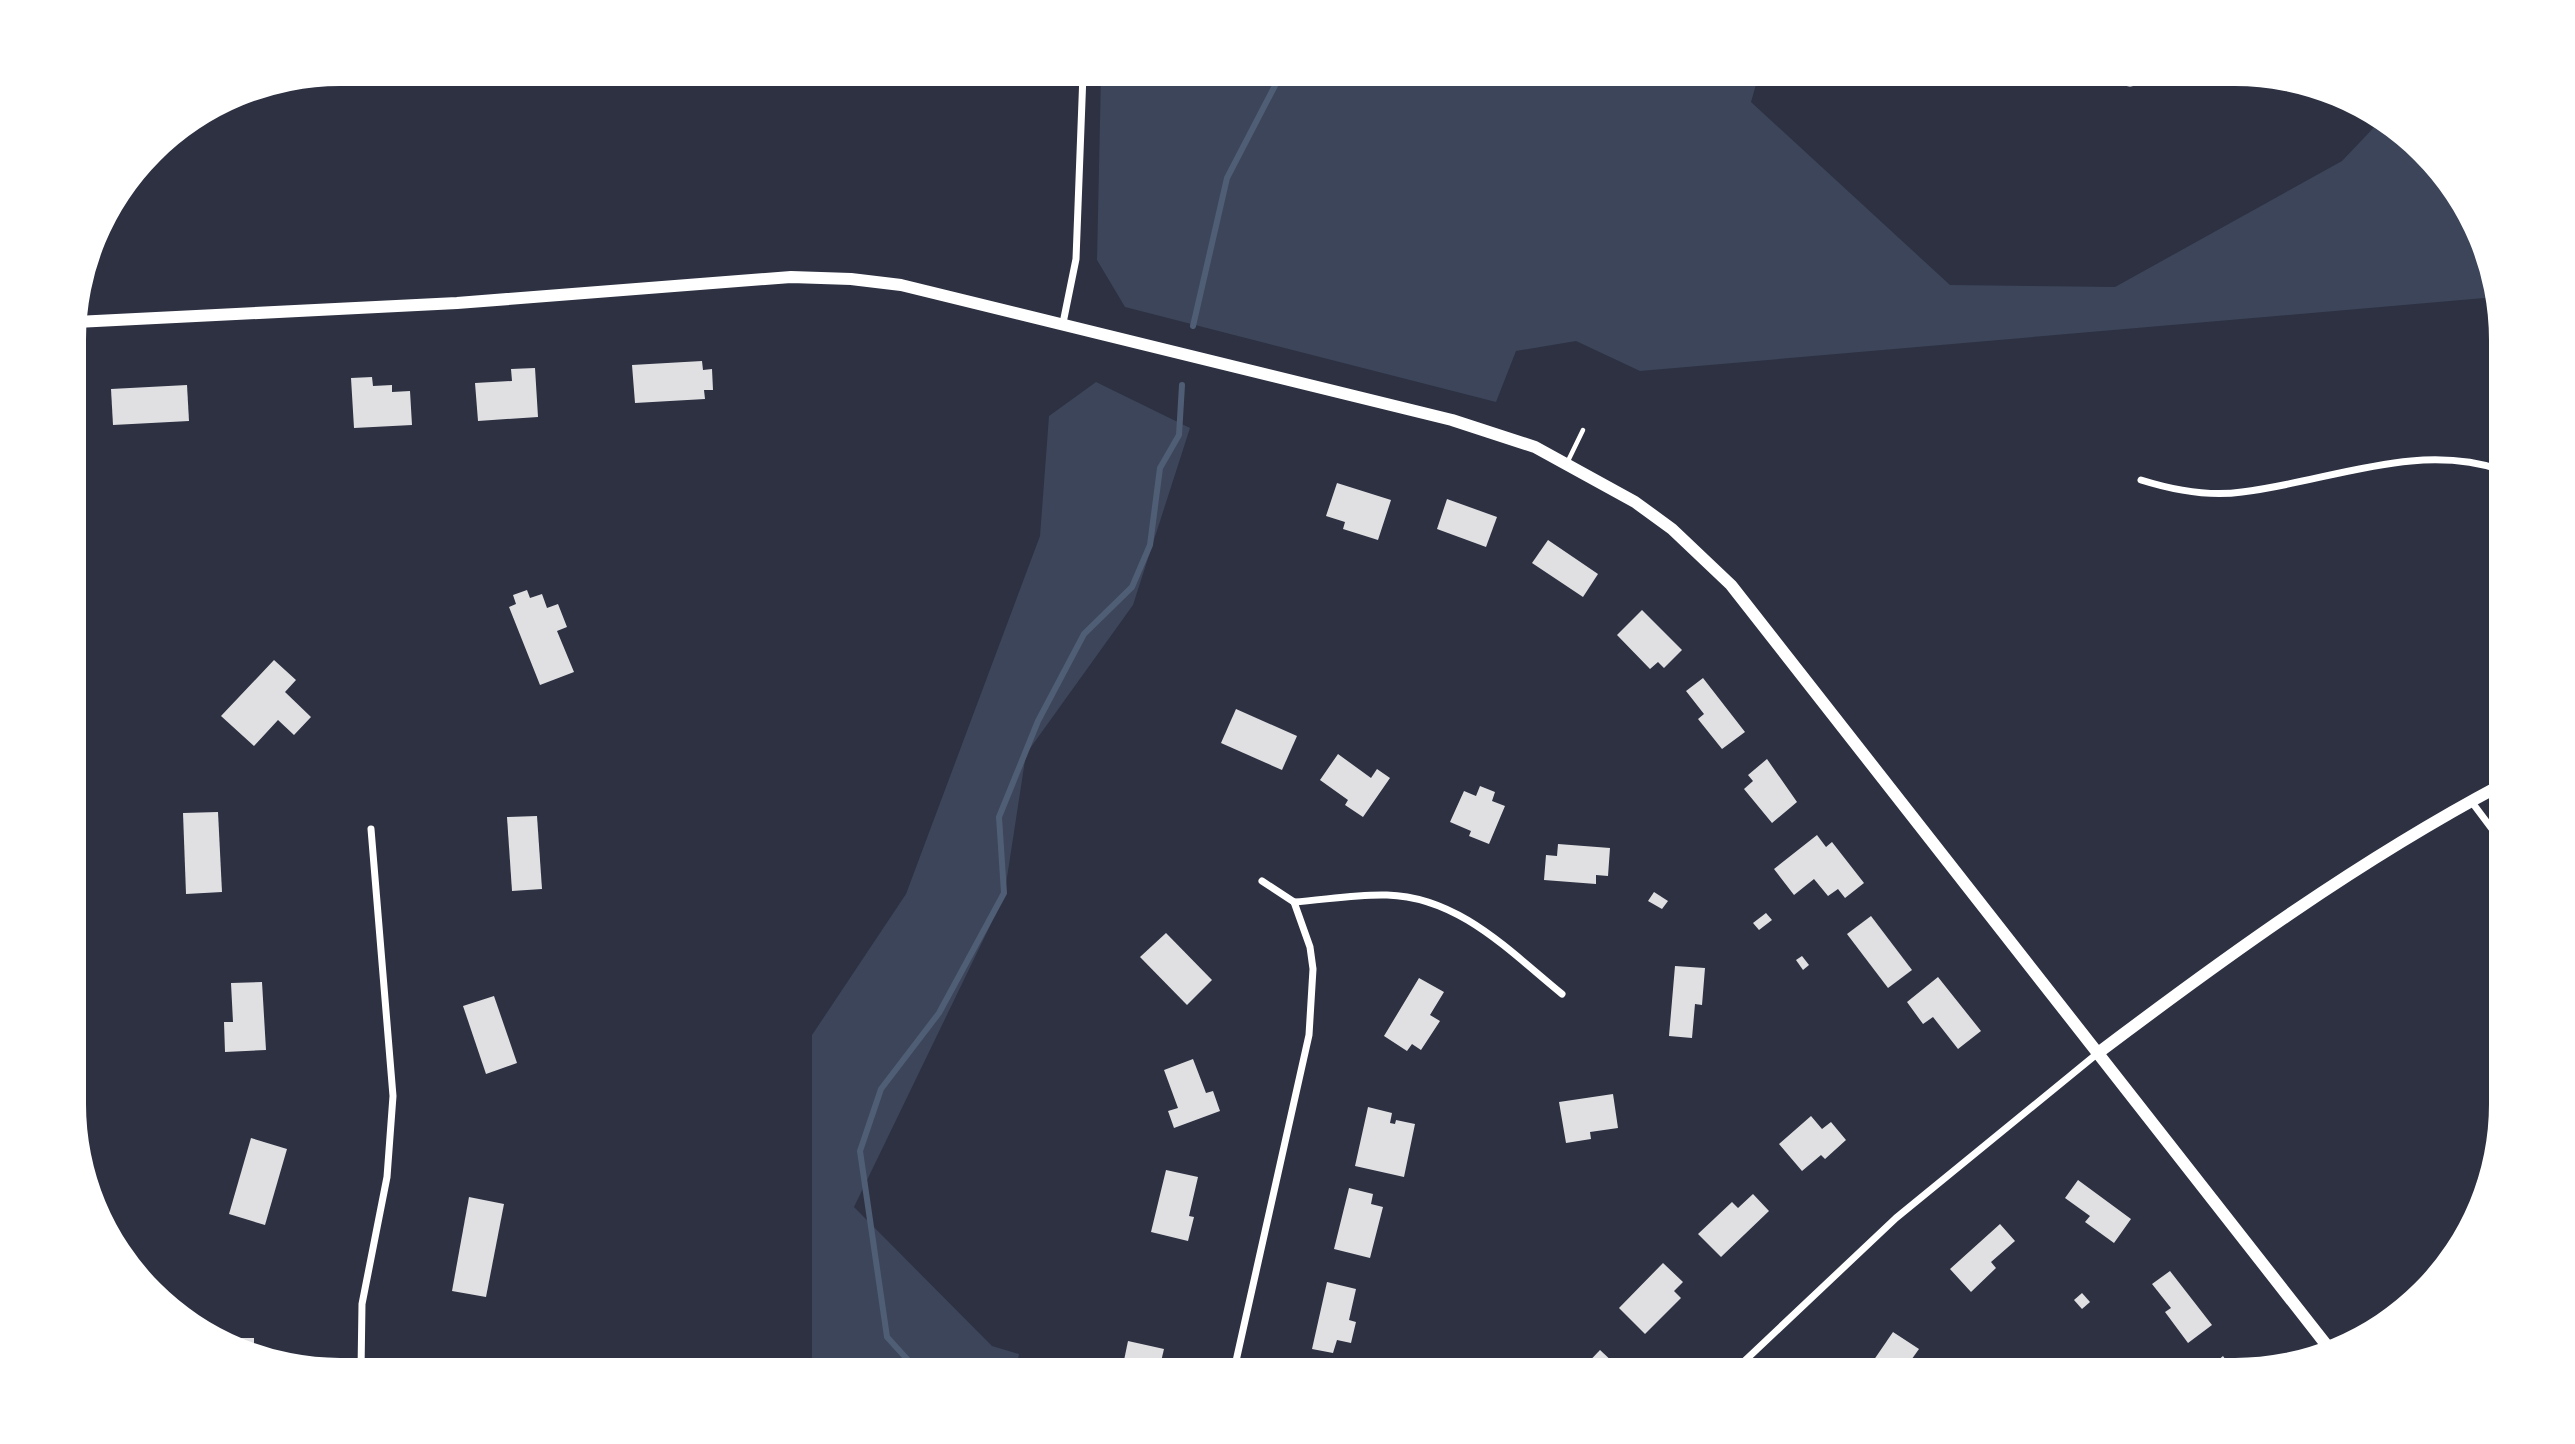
<svg xmlns="http://www.w3.org/2000/svg" width="2575" height="1444" viewBox="0 0 2575 1444" font-family="Commissioner,sans-serif">
<style>
.green{fill:#3c4559}
.lines{fill:none;stroke-linecap:round;stroke-linejoin:round}
.stream{stroke:#4f5d75;stroke-width:6}
.building{fill:#e0e0e3}
.service{stroke:#fff;stroke-width:4.5}
.minor{stroke:#fff;stroke-width:7}
.tertiary{stroke:#fff;stroke-width:12}
</style>
<rect width="100%" height="100%" fill="#2d3142"/>
<g class="green">
<path d="M1101 74H1759L1751 102 1950 285 2115 287 2342 161 2380 121 2457 192 2487 255 2496 297 1640 371 1576 341 1516 351 1496 402 1125 307 1097 260Z"/>
<path d="M1096 382 1190 428 1133 605 1026 754 1004 897 854 1207 992 1346 1019 1354 1016 1370H812V1035L906 894 1040 536 1049 416Z"/>
</g>
<g class="lines">
<g class="stream">
<path d="M1193 326 1227 178 1281 74"/>
<path d="M917 1370 887 1337 860 1151 881 1089 939 1013 1004 893 999 817 1038 721 1084 634 1132 587 1150 545 1160 468 1179 435 1182 385"/>
</g>
</g>
<g class="building">
<path d="M702 361 703 370 712 369 713 390H704L705 399 635 403 632 365Z"/>
<path d="M535 368 538 417 478 421 475 383 512 381 511 369Z"/>
<path d="M372 377 373 386 392 385V392L410 391 412 425 354 428 351 378Z"/>
<path d="M187 385 189 421 113 425 111 389Z"/>
<path d="M1337 483 1391 500 1378 540 1343 529 1345 522 1326 516Z"/>
<path d="M1447 499 1497 517 1486 547 1437 529Z"/>
<path d="M1548 540 1598 574 1583 597 1532 563Z"/>
<path d="M527 590 530 598 542 594 547 608 558 604 567 627 557 631 574 672 540 685 509 607 516 604 513 595Z"/>
<path d="M1642 610 1682 650 1664 668 1658 662 1650 669 1617 635Z"/>
<path d="M274 660 296 680 285 692 311 717 294 735 278 720 254 746 221 716Z"/>
<path d="M1703 678 1745 732 1722 749 1698 719 1704 714 1686 691Z"/>
<path d="M1236 709 1297 736 1282 770 1221 743Z"/>
<path d="M1338 754 1371 778 1377 769 1390 778 1363 817 1345 805 1348 800 1320 780Z"/>
<path d="M1767 759 1797 802 1772 823 1744 789 1753 781 1748 775Z"/>
<path d="M1480 786 1495 792 1492 801 1505 806 1489 844 1469 836 1471 831 1450 822 1464 791 1476 796Z"/>
<path d="M218 812 222 892 186 894 183 813Z"/>
<path d="M537 816 542 889 512 891 507 817Z"/>
<path d="M1817 835 1826 847 1832 842 1864 883 1845 898 1838 889 1828 896 1814 879 1794 895 1774 869Z"/>
<path d="M1558 844 1610 848 1608 876 1596 875V884L1544 880 1546 855 1557 856Z"/>
<path d="M1654 892 1668 901 1662 909 1648 901Z"/>
<path d="M1766 913 1772 920 1759 930 1753 923Z"/>
<path d="M1871 916 1912 970 1888 988 1847 934Z"/>
<path d="M1166 933 1212 980 1187 1005 1140 957Z"/>
<path d="M1802 956 1809 965 1803 970 1796 960Z"/>
<path d="M1675 966 1705 968 1702 1005 1695 1004 1692 1038 1669 1036Z"/>
<path d="M1938 977 1981 1031 1958 1049 1933 1017 1923 1024 1907 1002Z"/>
<path d="M1419 978 1444 992 1430 1015 1440 1021 1421 1050 1412 1044 1407 1051 1384 1036Z"/>
<path d="M262 982 266 1050 225 1052 224 1022H233L231 983Z"/>
<path d="M494 996 517 1063 486 1074 463 1006Z"/>
<path d="M1193 1059 1206 1093 1213 1091 1220 1111 1174 1128 1168 1111 1178 1108 1164 1070Z"/>
<path d="M1613 1094 1618 1128 1590 1132 1591 1139 1566 1143 1559 1102Z"/>
<path d="M1368 1107 1392 1113 1390 1123 1395 1124 1396 1120 1415 1124 1404 1177 1355 1166Z"/>
<path d="M1811 1116 1822 1129 1831 1122 1846 1140 1825 1159 1821 1155 1802 1171 1779 1144Z"/>
<path d="M251 1138 287 1149 265 1225 229 1214Z"/>
<path d="M1166 1170 1198 1177 1189 1216 1194 1217 1188 1241 1151 1232Z"/>
<path d="M2078 1180 2131 1219 2114 1243 2085 1222 2090 1216 2065 1198Z"/>
<path d="M1349 1188 1373 1194 1371 1204 1383 1207 1370 1258 1334 1249Z"/>
<path d="M1753 1194 1769 1211 1721 1257 1698 1234 1732 1202 1738 1208Z"/>
<path d="M469 1197 504 1204 486 1297 452 1291Z"/>
<path d="M2000 1224 2015 1241 1991 1262 1996 1268 1971 1292 1950 1269Z"/>
<path d="M1663 1263 1683 1282 1674 1291 1681 1298 1645 1334 1619 1308Z"/>
<path d="M2170 1271 2212 1325 2188 1343 2165 1312 2171 1308 2152 1284Z"/>
<path d="M1327 1282 1356 1289 1349 1320 1356 1322 1351 1343 1337 1340 1333 1353 1312 1349Z"/>
<path d="M2082 1293 2090 1302 2082 1309 2074 1300Z"/>
<path d="M1893 1332 1919 1349 1904 1370H1867Z"/>
<path d="M222 1338H254V1354L222 1341Z"/>
<path d="M1128 1341 1164 1349 1159 1370H1122Z"/>
<path d="M1600 1350 1615 1364 1610 1370H1581Z"/>
<path d="M2223 1356 2230 1366 2239 1359 2248 1370H2206Z"/>
</g>
<g class="lines">
<path class="service" d="M1567 463 1583 430"/>
<g class="minor">
<path d="M2083 74 2130 83 2175 74"/>
<path d="M1063 323 1076 259 1083 74"/>
<path d="M2141 480C2173 490 2208 497 2242 492 2327 482 2416 441 2501 470"/>
<path d="M2471 801 2501 841"/>
<path d="M1294 902C1324 900 1356 894 1387 895 1459 897 1509 951 1562 994"/>
<path d="M361 1370 362 1304 387 1177 393 1096 371 829"/>
<path d="M1234 1370 1309 1035 1313 969 1310 947 1294 902 1262 881"/>
<path d="M1735 1370 1896 1218 2098 1053"/>
</g>
<g class="tertiary">
<path d="M76 322 457 303 791 277 851 279 901 285 1452 420 1535 447 1635 502 1672 529 1731 585 2328 1347"/>
<path d="M2098 1053C2228 955 2358 861 2501 785"/>
</g>
</g>
<path d="M0 0H2575V1444H0ZM340 86H2235A254 254 0 0 1 2489 340V1104A254 254 0 0 1 2235 1358H340A254 254 0 0 1 86 1104V340A254 254 0 0 1 340 86Z" fill="#fff" fill-rule="evenodd"/>
</svg>
